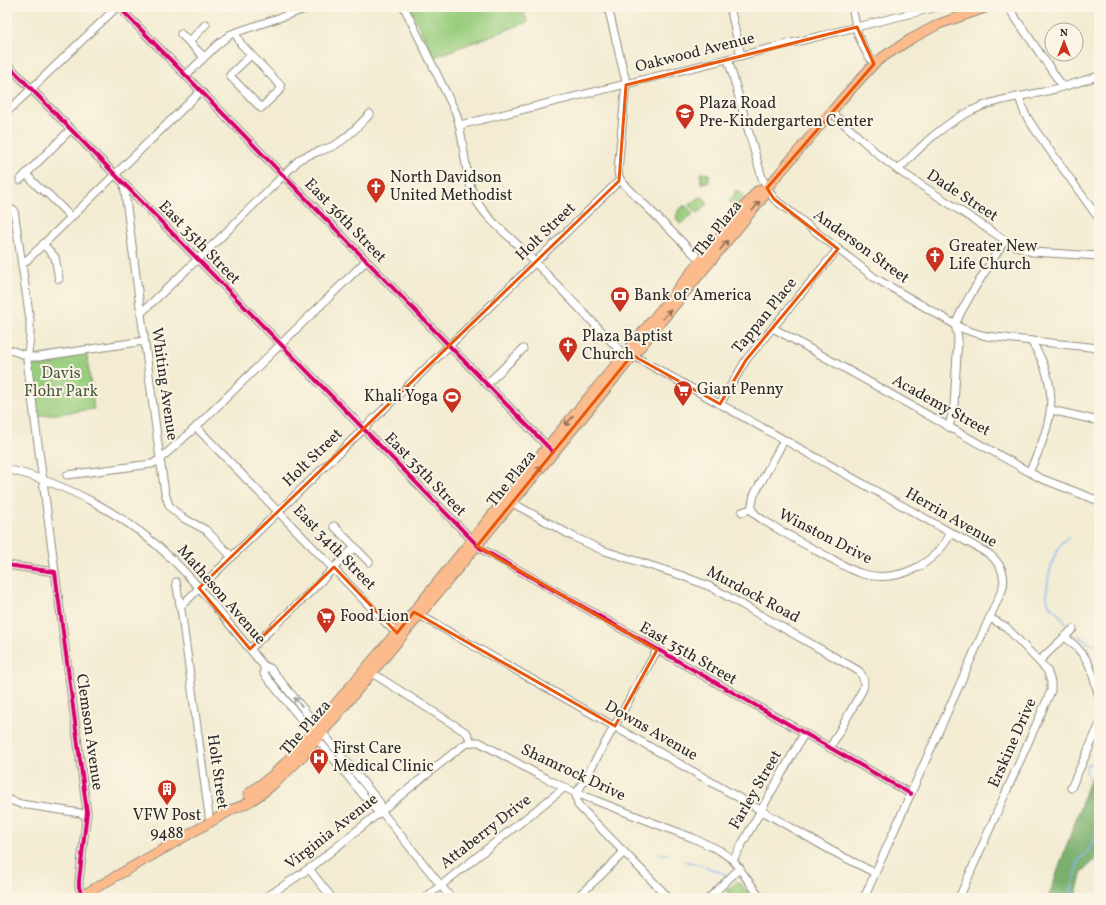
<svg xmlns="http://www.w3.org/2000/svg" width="1106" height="905" viewBox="0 0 1106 905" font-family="Vollkorn,serif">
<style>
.green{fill:#99cd7e;stroke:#627c54}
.forest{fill:#7ab06d;stroke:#526e4c}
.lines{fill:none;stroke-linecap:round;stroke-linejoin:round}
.stream{stroke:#85b6f1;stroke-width:1.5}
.minor-casing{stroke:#8f8c7f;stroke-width:9}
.major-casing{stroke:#8f8c7f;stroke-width:11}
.minor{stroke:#fff;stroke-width:7}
.major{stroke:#fbbb8d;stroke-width:9}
.cycleway-casing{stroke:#fcf5e5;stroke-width:6}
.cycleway{stroke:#d6006c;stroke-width:4}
.oneway{stroke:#896c57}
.oneway2{stroke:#a0a0a0}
.marked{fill:none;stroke:#e8590c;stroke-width:3;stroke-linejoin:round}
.labels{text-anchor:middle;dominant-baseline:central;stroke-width:4;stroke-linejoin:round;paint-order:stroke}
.street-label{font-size:16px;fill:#2b2b2b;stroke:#fcf5e5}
.poi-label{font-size:16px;fill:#2b2b2b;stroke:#fcf5e5;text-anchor:start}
.park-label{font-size:16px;fill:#4c5c44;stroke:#fcf5e5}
</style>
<rect width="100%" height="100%" fill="#fcf5e5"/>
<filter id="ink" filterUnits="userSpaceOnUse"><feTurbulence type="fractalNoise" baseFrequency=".025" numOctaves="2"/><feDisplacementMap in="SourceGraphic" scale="8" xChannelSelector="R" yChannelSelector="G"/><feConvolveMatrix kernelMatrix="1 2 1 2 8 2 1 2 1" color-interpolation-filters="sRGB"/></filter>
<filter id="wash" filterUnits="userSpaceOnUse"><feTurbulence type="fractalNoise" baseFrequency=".012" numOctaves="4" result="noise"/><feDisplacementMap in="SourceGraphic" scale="16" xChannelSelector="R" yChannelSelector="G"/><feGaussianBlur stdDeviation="0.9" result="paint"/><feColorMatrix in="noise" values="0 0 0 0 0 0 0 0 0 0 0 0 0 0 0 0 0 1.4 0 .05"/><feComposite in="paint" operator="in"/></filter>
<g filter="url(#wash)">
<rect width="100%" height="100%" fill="#f3ecd3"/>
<g class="green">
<path d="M409 7H521L528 22 434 57Z"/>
<path d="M702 173 709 174V182L701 183V174Z"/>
<path d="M735 191H739L743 196 742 200 737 205H734L728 201 735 194Z"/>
<path d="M700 197H702L707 201V204L699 212 696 213 689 204Z"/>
<path d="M683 206H686L693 214 680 224C675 218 676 216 679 209L682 208Z"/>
<path d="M86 350 94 409 34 417 27 361 31 357Z"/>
<path d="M738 881 753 898H732L727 890Z"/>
</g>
<path class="forest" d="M1091 777 1099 786V856L1082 872 1075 898H1048Z"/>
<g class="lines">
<g class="stream">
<path d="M1066 623 1056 611 1049 605C1043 591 1052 555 1062 543 1064 540 1067 539 1069 536"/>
<path d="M1079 635 1089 644 1099 643"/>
<path d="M659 854H668"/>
<path d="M685 861 701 865 725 874"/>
<path d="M1070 898 1077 866 1079 860 1087 853 1092 844 1096 829V823L1092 809 1091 783 1086 771 1087 765 1099 761"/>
</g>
</g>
</g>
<g filter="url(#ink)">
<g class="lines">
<g class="minor-casing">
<g id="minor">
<path d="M119 7 550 449"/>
<path d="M404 7 456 113C465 140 463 170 474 196 484 217 505 232 521 248 555 283 590 319 624 355"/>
<path d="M608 7 626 82 618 171 619 177 622 182 700 260"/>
<path d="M730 7 741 56"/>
<path d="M852 7 858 35 866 52 874 64"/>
<path d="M1008 7 1063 87"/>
<path d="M235 33 241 44 281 86V89L261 108 231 77 230 75 251 55"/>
<path d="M181 34 204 57"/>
<path d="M189 42 206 24"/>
<path d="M728 59 762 178 774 199 875 278 961 328 972 332 986 336 1099 348"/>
<path d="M7 64 480 548 911 794"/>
<path d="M186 75 218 44 231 34 311 7"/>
<path d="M1019 97 1025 114 1036 131 1099 219"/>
<path d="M7 112 117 7"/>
<path d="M831 112 881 157 898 170 1011 244 1032 252 1099 256"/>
<path d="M460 125 937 7"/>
<path d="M898 170C920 147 941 126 969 112 992 100 1018 97 1043 92 1062 88 1081 81 1099 76"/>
<path d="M26 174 38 187 48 194 71 217"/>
<path d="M20 180 71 129"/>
<path d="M124 184 160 459 165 493 169 505 173 510 183 518 206 530 232 557"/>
<path d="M14 210 30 320V337L27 360 29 376 87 812 79 881V887L83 898"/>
<path d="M43 244 55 257 59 279"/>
<path d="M22 265 201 91"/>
<path d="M141 313 220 238 300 159C311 153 323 151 335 145 348 138 359 125 370 114"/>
<path d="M773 328 1040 478 1099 501"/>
<path d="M7 349 31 357H38L144 341"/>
<path d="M632 355 989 554C1000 563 1007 575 1002 590L864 898"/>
<path d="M487 384 523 349"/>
<path d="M720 404 746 360 838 249"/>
<path d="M1051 410 1099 421"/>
<path d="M196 427 389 626 400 636"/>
<path d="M949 427 954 405 958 337 955 325 961 312 971 294 1005 240"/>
<path d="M784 440 754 495 751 509 756 515 763 520C785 534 808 546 830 558 841 564 852 571 863 574 899 583 934 565 951 533"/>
<path d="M7 469C69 484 130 517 175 562 207 594 234 631 264 666L270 668 380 803 381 811 451 898"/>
<path d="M1029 472C1053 424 1062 388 1031 341"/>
<path d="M67 475 136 466 152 464 159 460 196 427 366 261"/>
<path d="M509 501 574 537 602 550 680 575 711 587 859 671C863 676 865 683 863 689L830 748"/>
<path d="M742 512 751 509"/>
<path d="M334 526 369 562"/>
<path d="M7 565 55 572"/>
<path d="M176 582 182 616 210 823"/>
<path d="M181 606 620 180"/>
<path d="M416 613 832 851 875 873"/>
<path d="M1065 637C1090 657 1091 667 1099 697"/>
<path d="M250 649 307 595 355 547"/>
<path d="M657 650 576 795 578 805 669 898"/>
<path d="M1039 661 1073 629"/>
<path d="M264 666V674L374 808 381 811"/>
<path d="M372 673 467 733 471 742H479L539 775 576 793 693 838 719 850 733 860 761 898"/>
<path d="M1071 788 1099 726"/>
<path d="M7 799 21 804 80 813 87 816"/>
<path d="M733 860 804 734"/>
<path d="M309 869 332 898"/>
<path d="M265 898 313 866 457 750 464 745 471 742"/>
<path d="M425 898 564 788"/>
<path d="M576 898 598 878 624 852"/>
<path d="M709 898 740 868"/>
<path d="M959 898 1051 691V682L1047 670 1006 627 990 618"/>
</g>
</g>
<g class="major-casing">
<g id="major">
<path d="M248 794 274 774 286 762 407 620 547 447 624 355 757 191 767 188"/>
<path d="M78 898 233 809C258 802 286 773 304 755 458 569 612 382 765 195L767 188 843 98 874 64 883 57 911 39 939 24 988 7"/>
</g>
</g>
<use href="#minor" class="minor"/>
<use href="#major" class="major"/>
<g class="cycleway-casing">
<g id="cycleway">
<path d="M119 7 553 452"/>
<path d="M7 64 480 548 911 794"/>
<path d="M7 565 55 572 87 812 79 881V887L83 898"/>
</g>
</g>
<use href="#cycleway" class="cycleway"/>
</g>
<defs><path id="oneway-shaft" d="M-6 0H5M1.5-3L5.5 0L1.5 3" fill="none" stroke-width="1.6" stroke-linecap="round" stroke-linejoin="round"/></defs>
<g class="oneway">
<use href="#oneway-shaft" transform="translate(756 206) rotate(-51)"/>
<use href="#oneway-shaft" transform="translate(724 245) rotate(-51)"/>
<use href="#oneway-shaft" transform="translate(667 314) rotate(-50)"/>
<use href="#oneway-shaft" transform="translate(569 421) rotate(130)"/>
<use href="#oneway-shaft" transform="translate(538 471) rotate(-50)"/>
</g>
<use class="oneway2" href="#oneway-shaft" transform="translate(298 702) rotate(-130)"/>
</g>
<path class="marked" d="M857 27 874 64 767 188 774 199 838 249 746 360 720 404 632 355 477 546 657 650 615 726 414 612 397 633 334 567 250 649 199 588 619 181 626 85Z"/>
<defs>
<g id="school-pin" transform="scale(1)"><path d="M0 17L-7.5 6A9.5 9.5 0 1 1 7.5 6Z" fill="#c8321e" stroke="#fcf5e5"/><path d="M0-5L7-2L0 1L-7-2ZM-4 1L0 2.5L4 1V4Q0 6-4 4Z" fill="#fff"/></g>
<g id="church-pin" transform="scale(1)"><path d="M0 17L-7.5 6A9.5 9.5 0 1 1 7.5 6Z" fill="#c8321e" stroke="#fcf5e5"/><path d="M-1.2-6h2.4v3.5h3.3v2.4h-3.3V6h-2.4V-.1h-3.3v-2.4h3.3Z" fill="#fff"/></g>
<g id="bank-pin" transform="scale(1)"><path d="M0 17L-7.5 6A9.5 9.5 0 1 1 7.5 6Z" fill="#c8321e" stroke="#fcf5e5"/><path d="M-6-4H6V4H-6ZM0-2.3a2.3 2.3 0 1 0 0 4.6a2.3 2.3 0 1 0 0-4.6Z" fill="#fff"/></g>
<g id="supermarket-pin" transform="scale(1)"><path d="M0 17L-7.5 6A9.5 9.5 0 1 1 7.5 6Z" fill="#c8321e" stroke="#fcf5e5"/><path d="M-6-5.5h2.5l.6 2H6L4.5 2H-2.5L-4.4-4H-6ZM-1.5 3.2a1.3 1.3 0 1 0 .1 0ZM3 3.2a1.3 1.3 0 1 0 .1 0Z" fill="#fff"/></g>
<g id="stadium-pin" transform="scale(1)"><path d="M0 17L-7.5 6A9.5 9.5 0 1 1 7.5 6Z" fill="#c8321e" stroke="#fcf5e5"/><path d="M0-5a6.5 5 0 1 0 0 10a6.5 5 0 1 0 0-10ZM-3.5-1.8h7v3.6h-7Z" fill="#fff"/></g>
<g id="hospital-pin" transform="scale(1)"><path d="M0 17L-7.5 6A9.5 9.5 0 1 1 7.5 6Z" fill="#c8321e" stroke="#fcf5e5"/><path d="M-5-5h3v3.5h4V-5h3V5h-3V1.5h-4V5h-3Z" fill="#fff"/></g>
<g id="building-pin" transform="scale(1)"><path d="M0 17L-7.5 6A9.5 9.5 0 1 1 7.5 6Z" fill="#c8321e" stroke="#fcf5e5"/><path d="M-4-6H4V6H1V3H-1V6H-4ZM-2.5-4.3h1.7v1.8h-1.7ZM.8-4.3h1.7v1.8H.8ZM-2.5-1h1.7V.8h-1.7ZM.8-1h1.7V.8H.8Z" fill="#fff"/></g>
</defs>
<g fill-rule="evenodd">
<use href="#school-pin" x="685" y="113"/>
<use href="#church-pin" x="376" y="187"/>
<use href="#church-pin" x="935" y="256"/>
<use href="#bank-pin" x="620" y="296"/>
<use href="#church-pin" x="568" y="346"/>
<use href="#supermarket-pin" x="683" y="390"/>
<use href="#stadium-pin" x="452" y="397"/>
<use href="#supermarket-pin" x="326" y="617"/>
<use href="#hospital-pin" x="319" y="758"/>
<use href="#building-pin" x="167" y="789"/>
</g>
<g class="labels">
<g class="street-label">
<text transform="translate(695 53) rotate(-14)">Oakwood Avenue</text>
<text transform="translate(962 196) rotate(33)">Dade Street</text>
<text transform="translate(345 221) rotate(46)">East 36th Street</text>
<text transform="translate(718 229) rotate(-51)">The Plaza</text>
<text transform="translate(546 232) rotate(-44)">Holt Street</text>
<text transform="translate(199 243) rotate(46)">East 35th Street</text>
<text transform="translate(861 247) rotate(36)">Anderson Street</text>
<text transform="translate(765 316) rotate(-51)">Tappan Place</text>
<text transform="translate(164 384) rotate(82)">Whiting Avenue</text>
<text transform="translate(941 406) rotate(29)">Academy Street</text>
<text transform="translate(313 458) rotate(-44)">Holt Street</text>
<text transform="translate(425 475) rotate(46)">East 35th Street</text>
<text transform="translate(512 479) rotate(-51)">The Plaza</text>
<text transform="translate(951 518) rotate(30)">Herrin Avenue</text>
<text transform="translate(825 537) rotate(27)">Winston Drive</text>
<text transform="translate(334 548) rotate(46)">East 34th Street</text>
<text transform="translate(221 595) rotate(49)">Matheson Avenue</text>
<text transform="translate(753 595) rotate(28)">Murdock Road</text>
<text transform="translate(688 654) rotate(30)">East 35th Street</text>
<text transform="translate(306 728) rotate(-49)">The Plaza</text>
<text transform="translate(651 731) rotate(30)">Downs Avenue</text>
<text transform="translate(89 732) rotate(82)">Clemson Avenue</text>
<text transform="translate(1013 743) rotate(-66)">Erskine Drive</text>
<text transform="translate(217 772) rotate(82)">Holt Street</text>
<text transform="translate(573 773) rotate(25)">Shamrock Drive</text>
<text transform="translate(756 790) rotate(-60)">Farley Street</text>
<text transform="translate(332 832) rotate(-38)">Virginia Avenue</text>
<text transform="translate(486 832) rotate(-38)">Attaberry Drive</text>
</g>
<g class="poi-label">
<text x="699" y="104">Plaza Road<tspan x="699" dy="18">Pre-Kindergarten Center</tspan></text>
<text x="390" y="178">North Davidson<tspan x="390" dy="18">United Methodist</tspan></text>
<text x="949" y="247">Greater New<tspan x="949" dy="18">Life Church</tspan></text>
<text x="634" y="296">Bank of America</text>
<text x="582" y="337">Plaza Baptist<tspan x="582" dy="18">Church</tspan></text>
<text x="697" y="390">Giant Penny</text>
<text x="438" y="397" text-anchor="end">Khali Yoga</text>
<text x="340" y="617">Food Lion</text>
<text x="333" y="749">First Care<tspan x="333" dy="18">Medical Clinic</tspan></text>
<text x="167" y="816" text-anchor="middle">VFW Post<tspan x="167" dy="18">9488</tspan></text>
</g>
<g class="park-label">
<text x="61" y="374">Davis<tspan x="61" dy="18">Flohr Park</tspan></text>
</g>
</g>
<rect width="1106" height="905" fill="none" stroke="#fcf5e5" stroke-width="24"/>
<g transform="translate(1064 42)"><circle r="19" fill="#fcf5e5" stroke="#a8a49b"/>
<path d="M0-3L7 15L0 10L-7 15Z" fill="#c8321e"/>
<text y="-6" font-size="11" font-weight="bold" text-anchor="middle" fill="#2b2b2b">N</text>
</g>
</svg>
